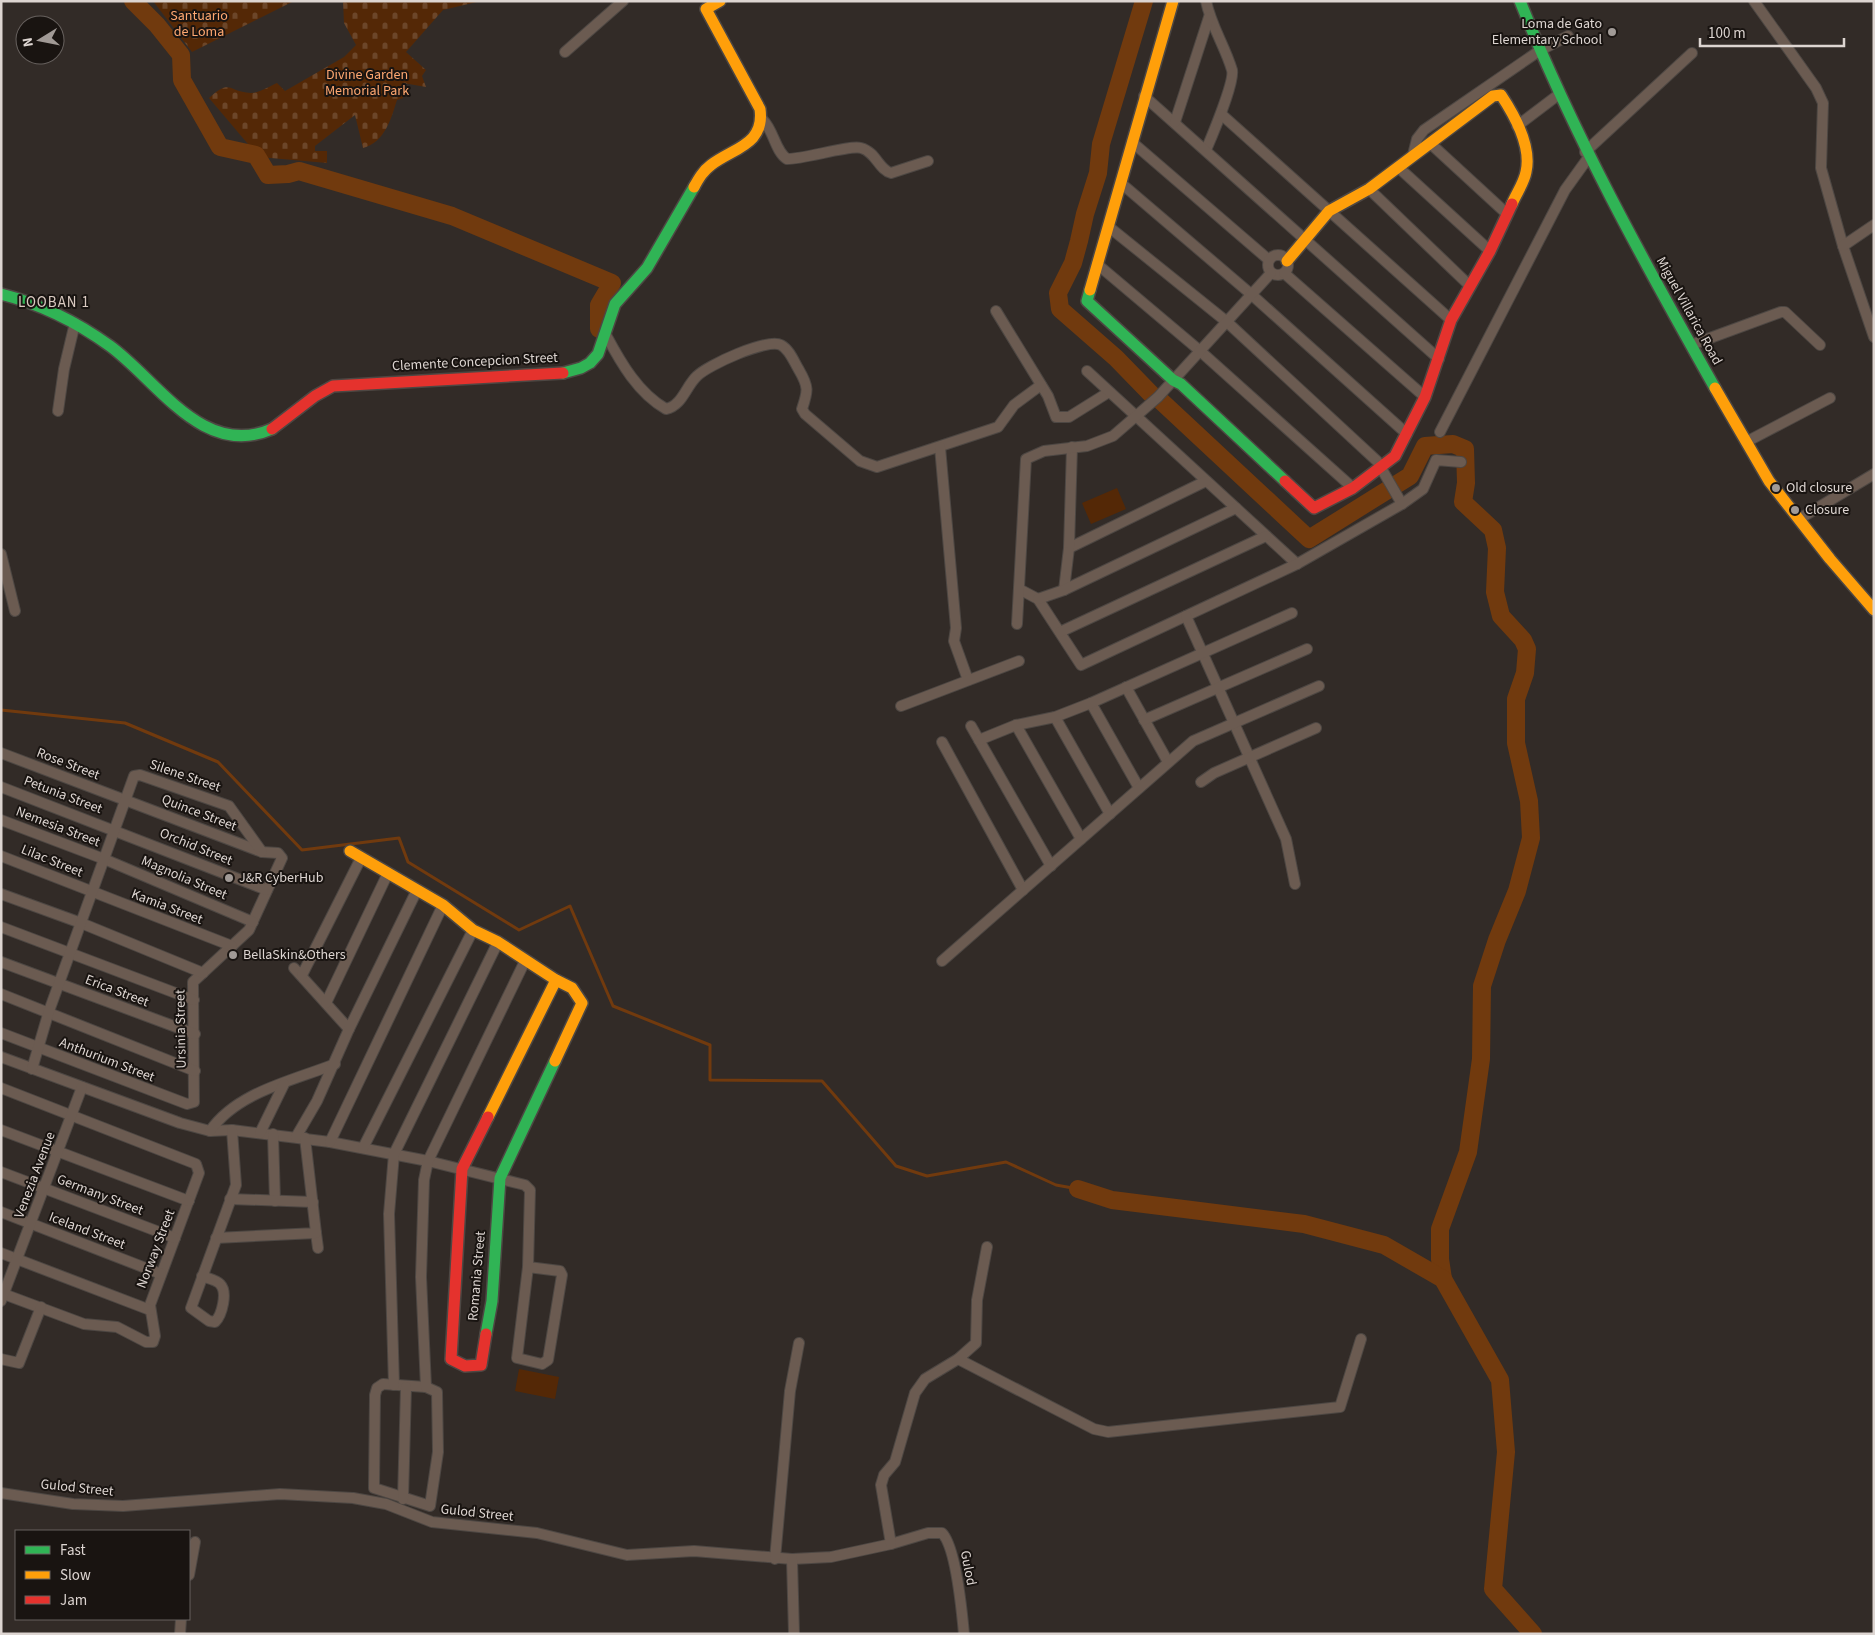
<svg xmlns="http://www.w3.org/2000/svg" width="1875" height="1635" viewBox="0 0 1875 1635" font-family="'Source Sans 3',sans-serif">
<style>
.cemetery{fill:url(#cemetery-stones)}
.park{fill:#542806}
.lines{fill:none;stroke-linecap:round;stroke-linejoin:round}
.stream{stroke:#713a0e;stroke-width:3}
.river{stroke:#713a0e;stroke-width:18}
.street-casing{stroke:#4d4743;stroke-width:12}
.fast-casing{stroke:#4d4743;stroke-width:14}
.slow-casing{stroke:#4d4743;stroke-width:14}
.jam-casing{stroke:#4d4743;stroke-width:14}
.street{stroke:#6b5b51;stroke-width:10}
.fast{stroke:#30b455;stroke-width:11}
.slow{stroke:#ff9f0a;stroke-width:11}
.jam{stroke:#e5322d;stroke-width:11}
.poi-dot{fill:#a19a96;stroke:#191411;stroke-width:2}
.labels{text-anchor:middle;dominant-baseline:central;stroke-width:4;stroke-linejoin:round;paint-order:stroke}
.park-label{font-size:14px;fill:#ffa871;stroke:#191411}
.poi-label{font-size:14px;fill:#ddd5d1;stroke:#191411;text-anchor:start}
.street-label{font-size:14px;fill:#ddd5d1;stroke:#191411}
.neighbourhood-label{font-size:15px;letter-spacing:1px;fill:#dacac1;stroke:#191411}
</style>
<defs>
<pattern id="cemetery-stones" width="16" height="16" patternUnits="userSpaceOnUse" patternTransform="scale(1.25)"><rect width="16" height="16" fill="#542806"/><path d="M2 7V4a2 2 0 0 1 4 0v3zM10 15v-3a2 2 0 0 1 4 0v3z" fill="#6c4629"/></pattern>
</defs>
<rect width="100%" height="100%" fill="#322b27"/>
<g class="cemetery">
<path d="M153 1H294L192 52Z"/>
<path d="M343 1H481L443 10 406 52 426 70 422 76 426 87 403 83V98L397 100C391 119 385 142 363 148L355 115 315 146V151H327V163L259 157 209 98C231 78 228 92 251 93 259 93 270 86 277 83L285 91 344 57 356 45 344 23Z"/>
</g>
<g class="park">
<path d="M1117 488 1126 509 1091 524 1082 503Z"/>
<path d="M519 1369 559 1377 555 1399 515 1391Z"/>
</g>
<g class="lines">
<path class="stream" d="M1 710 125 723 218 762 302 850 399 838 408 862 519 930 570 906 613 1006 710 1045V1080L822 1081 896 1166 927 1176 1006 1162 1056 1185 1078 1189"/>
<g class="river">
<path d="M133 1 157 25 181 55 182 80 220 147 256 155 268 175 288 174 299 171 452 216 612 283 599 305V329"/>
<path d="M1144 1 1101 144 1098 173 1085 214 1079 241 1073 263 1058 293 1060 309 1116 358 1151 394"/>
<path d="M1161 401 1309 539 1410 476 1425 446 1453 444 1465 449 1466 483 1463 502 1493 530 1497 548 1495 592 1501 616 1523 640 1527 649 1525 673 1516 699V743L1529 801 1531 838 1517 891 1497 940 1482 986 1481 1059 1468 1152 1440 1229V1259L1443 1279"/>
<path d="M1078 1189 1112 1200 1304 1224 1384 1245 1443 1279 1500 1380 1506 1452 1493 1589 1533 1634"/>
</g>
<g class="street-casing">
<g id="street">
<path d="M1206 1C1211 26 1225 46 1232 70 1235 81 1212 136 1206 150"/>
<path d="M1754 1 1816 88 1823 103 1821 168 1843 246 1874 337"/>
<path d="M565 52 623 1"/>
<path d="M1144 96 1439 359"/>
<path d="M1221 114 1451 320"/>
<path d="M763 120C774 131 775 151 787 159 805 159 849 145 861 148 876 152 879 170 891 173L928 161"/>
<path d="M1175 122 1209 17"/>
<path d="M1517 126 1558 95"/>
<path d="M1132 142 1269 260"/>
<path d="M1431 144 1506 213"/>
<path d="M1585 152 1692 53"/>
<path d="M1413 155 1417 139 1424 130 1539 51 1568 36"/>
<path d="M1398 167 1490 251"/>
<path d="M1122 184 1252 295 1407 434"/>
<path d="M1369 189 1470 286"/>
<path d="M1109 227 1227 322 1377 461 1402 504"/>
<path d="M1843 246 1874 225"/>
<circle cx="1278" cy="265" r="10"/>
<path d="M1097 264 1199 350 1353 488"/>
<path d="M1284 273 1425 397"/>
<path d="M996 311 1048 396 1056 417H1069L1109 392"/>
<path d="M606 335C621 363 638 393 666 409 682 406 686 386 697 376 708 365 767 338 781 345 790 350 794 362 799 370 809 387 808 391 802 409L805 414 860 461 877 467 998 427 1014 405 1041 385"/>
<path d="M1691 345 1781 312H1785L1820 345"/>
<path d="M1087 371 1297 564"/>
<path d="M58 411 64 369 75 323"/>
<path d="M1440 432 1565 190 1588 158"/>
<path d="M1746 442 1830 398"/>
<path d="M940 447 956 628 954 641 968 680"/>
<path d="M1799 519 1874 474"/>
<path d="M1069 548 1206 481"/>
<path d="M1 554 15 611"/>
<path d="M1019 589 1038 599 1081 665 1297 564 1402 504 1423 489 1436 460 1461 462"/>
<path d="M1064 590 1069 548 1072 447"/>
<path d="M1038 599 1064 590 1236 508"/>
<path d="M1186 616 1286 839 1295 884"/>
<path d="M1017 624 1026 459 1044 451 1087 446 1113 436 1158 397 1271 273"/>
<path d="M1060 632 1266 536"/>
<path d="M1126 687 1168 762"/>
<path d="M1091 703 1139 788"/>
<path d="M901 706 1019 661"/>
<path d="M1055 717 1110 814"/>
<path d="M1144 720 1307 649"/>
<path d="M1016 725 1081 839"/>
<path d="M971 726 1051 866"/>
<path d="M979 740 1016 725 1055 717 1091 703 1292 613"/>
<path d="M942 742 1023 890"/>
<path d="M1 753 262 852 278 853 282 858 249 930 193 982 194 1102 187 1104 1 1033"/>
<path d="M1201 782 1214 773 1316 728"/>
<path d="M1 787 267 890"/>
<path d="M1 820 104 859 253 922"/>
<path d="M1 856 232 946"/>
<path d="M1 894 81 923 203 973"/>
<path d="M1 927 194 1000"/>
<path d="M942 961 1193 741 1319 686"/>
<path d="M1 962 195 1034"/>
<path d="M294 968 349 1029"/>
<path d="M302 975 361 858"/>
<path d="M1 994 195 1071"/>
<path d="M326 1003 388 873"/>
<path d="M1 1057 180 1123 210 1131 232 1130 330 1142 428 1161 525 1185 530 1190 528 1267 517 1358 542 1364 548 1360 562 1275 560 1271 528 1267"/>
<path d="M32 1069 49 1011 134 776 140 775 229 806 262 852"/>
<path d="M1 1088 196 1164 199 1173 150 1305 155 1336 153 1342H146L117 1327 84 1324 1 1293"/>
<path d="M1 1130 189 1201"/>
<path d="M210 1131C237 1092 292 1081 335 1064"/>
<path d="M260 1133 284 1084"/>
<path d="M273 1134 275 1201"/>
<path d="M296 1137 317 1101 349 1029 417 890"/>
<path d="M330 1142 443 905"/>
<path d="M363 1148 473 930"/>
<path d="M1 1172 175 1238"/>
<path d="M230 1199 313 1202"/>
<path d="M1 1212 161 1274"/>
<path d="M316 1233 318 1248"/>
<path d="M216 1238 316 1233 305 1138"/>
<path d="M1 1253 150 1310"/>
<path d="M202 1276C207 1278 217 1280 220 1284 228 1292 222 1315 215 1322L209 1321 191 1308 236 1185 232 1130"/>
<path d="M1 1301 82 1087"/>
<path d="M1 1359 19 1363 41 1307"/>
<path d="M958 1359 1094 1429 1108 1432 1340 1407 1361 1339"/>
<path d="M383 1384 426 1387 437 1392 438 1452 430 1506 374 1488 375 1395 377 1388Z"/>
<path d="M394 1385 389 1214 394 1154 498 942"/>
<path d="M426 1387 421 1277 424 1180 428 1161 525 961"/>
<path d="M1 1493 73 1504 123 1506 280 1494 353 1498 386 1504 432 1522 537 1533 627 1555 694 1551 792 1559 831 1557 891 1544 928 1533H942C956 1547 962 1612 964 1634"/>
<path d="M403 1499 406 1387"/>
<path d="M891 1544 881 1485 884 1475 895 1462 915 1393 925 1379 958 1359 976 1343 977 1300 987 1247"/>
<path d="M775 1559 790 1391 799 1343"/>
<path d="M792 1559 794 1634"/>
<path d="M189 1575 195 1542"/>
<path d="M180 1634 181 1619"/>
</g>
</g>
<g class="fast-casing">
<g id="fast">
<path d="M1520 1C1574 136 1644 262 1715 388"/>
<path d="M1090 290 1087 301 1173 380 1181 384 1285 481"/>
<path d="M1 294C41 304 77 322 110 346 158 381 203 459 272 429"/>
<path d="M563 373 581 368 590 363 598 354 615 304 647 268 694 187"/>
<path d="M486 1334 492 1301 500 1178 555 1061"/>
</g>
</g>
<g class="slow-casing">
<g id="slow">
<path d="M694 187C699 178 703 171 711 165 733 148 765 145 760 109L706 9 720 1"/>
<path d="M1287 261 1329 211 1369 189 1493 96 1501 95C1515 116 1532 146 1526 172 1524 183 1516 194 1512 204"/>
<path d="M1090 290 1173 1"/>
<path d="M1715 388 1769 481 1830 559 1874 610"/>
<path d="M350 851 443 905 473 930 498 942 556 980 488 1117"/>
<path d="M555 1061 582 1003 572 988 556 980"/>
</g>
</g>
<g class="jam-casing">
<g id="jam">
<path d="M272 429 315 396 333 386 563 373"/>
<path d="M1285 481 1314 508 1353 488 1395 456 1425 397 1451 320 1490 251 1512 204"/>
<path d="M486 1334 481 1365 465 1366 451 1359 462 1169 488 1117"/>
</g>
</g>
<use href="#street" class="street"/>
<use href="#fast" class="fast"/>
<use href="#slow" class="slow"/>
<use href="#jam" class="jam"/>
</g>
<g class="poi-dot">
<circle cx="1612" cy="32" r="5"/>
<circle cx="1776" cy="488" r="5"/>
<circle cx="1795" cy="510" r="5"/>
<circle cx="229" cy="878" r="5"/>
<circle cx="233" cy="955" r="5"/>
</g>
<g class="labels">
<g class="park-label">
<text x="199" y="16">Santuario<tspan x="199" dy="16">de Loma</tspan></text>
<text x="367" y="75">Divine Garden<tspan x="367" dy="16">Memorial Park</tspan></text>
</g>
<g class="poi-label">
<text x="1602" y="24" text-anchor="end">Loma de Gato<tspan x="1602" dy="16">Elementary School</tspan></text>
<text x="1786" y="488">Old closure</text>
<text x="1805" y="510">Closure</text>
<text x="239" y="878">J&amp;R CyberHub</text>
<text x="243" y="955">BellaSkin&amp;Others</text>
</g>
<g class="street-label">
<text transform="translate(1689 311) rotate(61)">Miguel Villarica Road</text>
<text transform="translate(475 362) rotate(-3)">Clemente Concepcion Street</text>
<text transform="translate(68 764) rotate(21)">Rose Street</text>
<text transform="translate(185 776) rotate(19)">Silene Street</text>
<text transform="translate(63 795) rotate(21)">Petunia Street</text>
<text transform="translate(199 813) rotate(21)">Quince Street</text>
<text transform="translate(58 827) rotate(21)">Nemesia Street</text>
<text transform="translate(196 847) rotate(22)">Orchid Street</text>
<text transform="translate(52 861) rotate(22)">Lilac Street</text>
<text transform="translate(184 878) rotate(23)">Magnolia Street</text>
<text transform="translate(167 907) rotate(21)">Kamia Street</text>
<text transform="translate(117 991) rotate(21)">Erica Street</text>
<text transform="translate(181 1029) rotate(-91)">Ursinia Street</text>
<text transform="translate(107 1060) rotate(21)">Anthurium Street</text>
<text transform="translate(35 1175) rotate(-69)">Venezia Avenue</text>
<text transform="translate(100 1195) rotate(21)">Germany Street</text>
<text transform="translate(87 1231) rotate(21)">Iceland Street</text>
<text transform="translate(156 1249) rotate(-69)">Norway Street</text>
<text transform="translate(477 1276) rotate(-85)">Romania Street</text>
<text transform="translate(77 1488) rotate(6)">Gulod Street</text>
<text transform="translate(477 1513) rotate(6)">Gulod Street</text>
<text transform="translate(968 1568) rotate(79)">Gulod</text>
</g>
<g class="neighbourhood-label">
<text x="54" y="302">LOOBAN 1</text>
</g>
</g>
<rect width="1875" height="1635" fill="none" stroke="#ddd5d1" stroke-width="5"/>
<rect x="15" y="1530" width="175" height="90" fill="#191411" stroke="#67615e"/>
<rect x="25" y="1546" width="25" height="8" fill="#30b455" stroke="#67615e"/>
<text x="60" y="1555" font-size="15" fill="#ddd5d1">Fast</text>
<rect x="25" y="1571" width="25" height="8" fill="#ff9f0a" stroke="#67615e"/>
<text x="60" y="1580" font-size="15" fill="#ddd5d1">Slow</text>
<rect x="25" y="1596" width="25" height="8" fill="#e5322d" stroke="#67615e"/>
<text x="60" y="1605" font-size="15" fill="#ddd5d1">Jam</text>
<g transform="translate(40 40) rotate(260)"><circle r="24" fill="#191411" stroke="#67615e"/>
<path d="M0-4L9 19L0 12L-9 19Z" fill="#a19a96"/>
<text y="-8" font-size="14" font-weight="bold" text-anchor="middle" fill="#ddd5d1">N</text>
</g>
<path d="M1700 38v8h144v-8" fill="none" stroke="#ddd5d1" stroke-width="2.5"/>
<text x="1708" y="38" font-size="15" fill="#ddd5d1" stroke="#191411" stroke-width="4" paint-order="stroke">100 m</text>
</svg>
